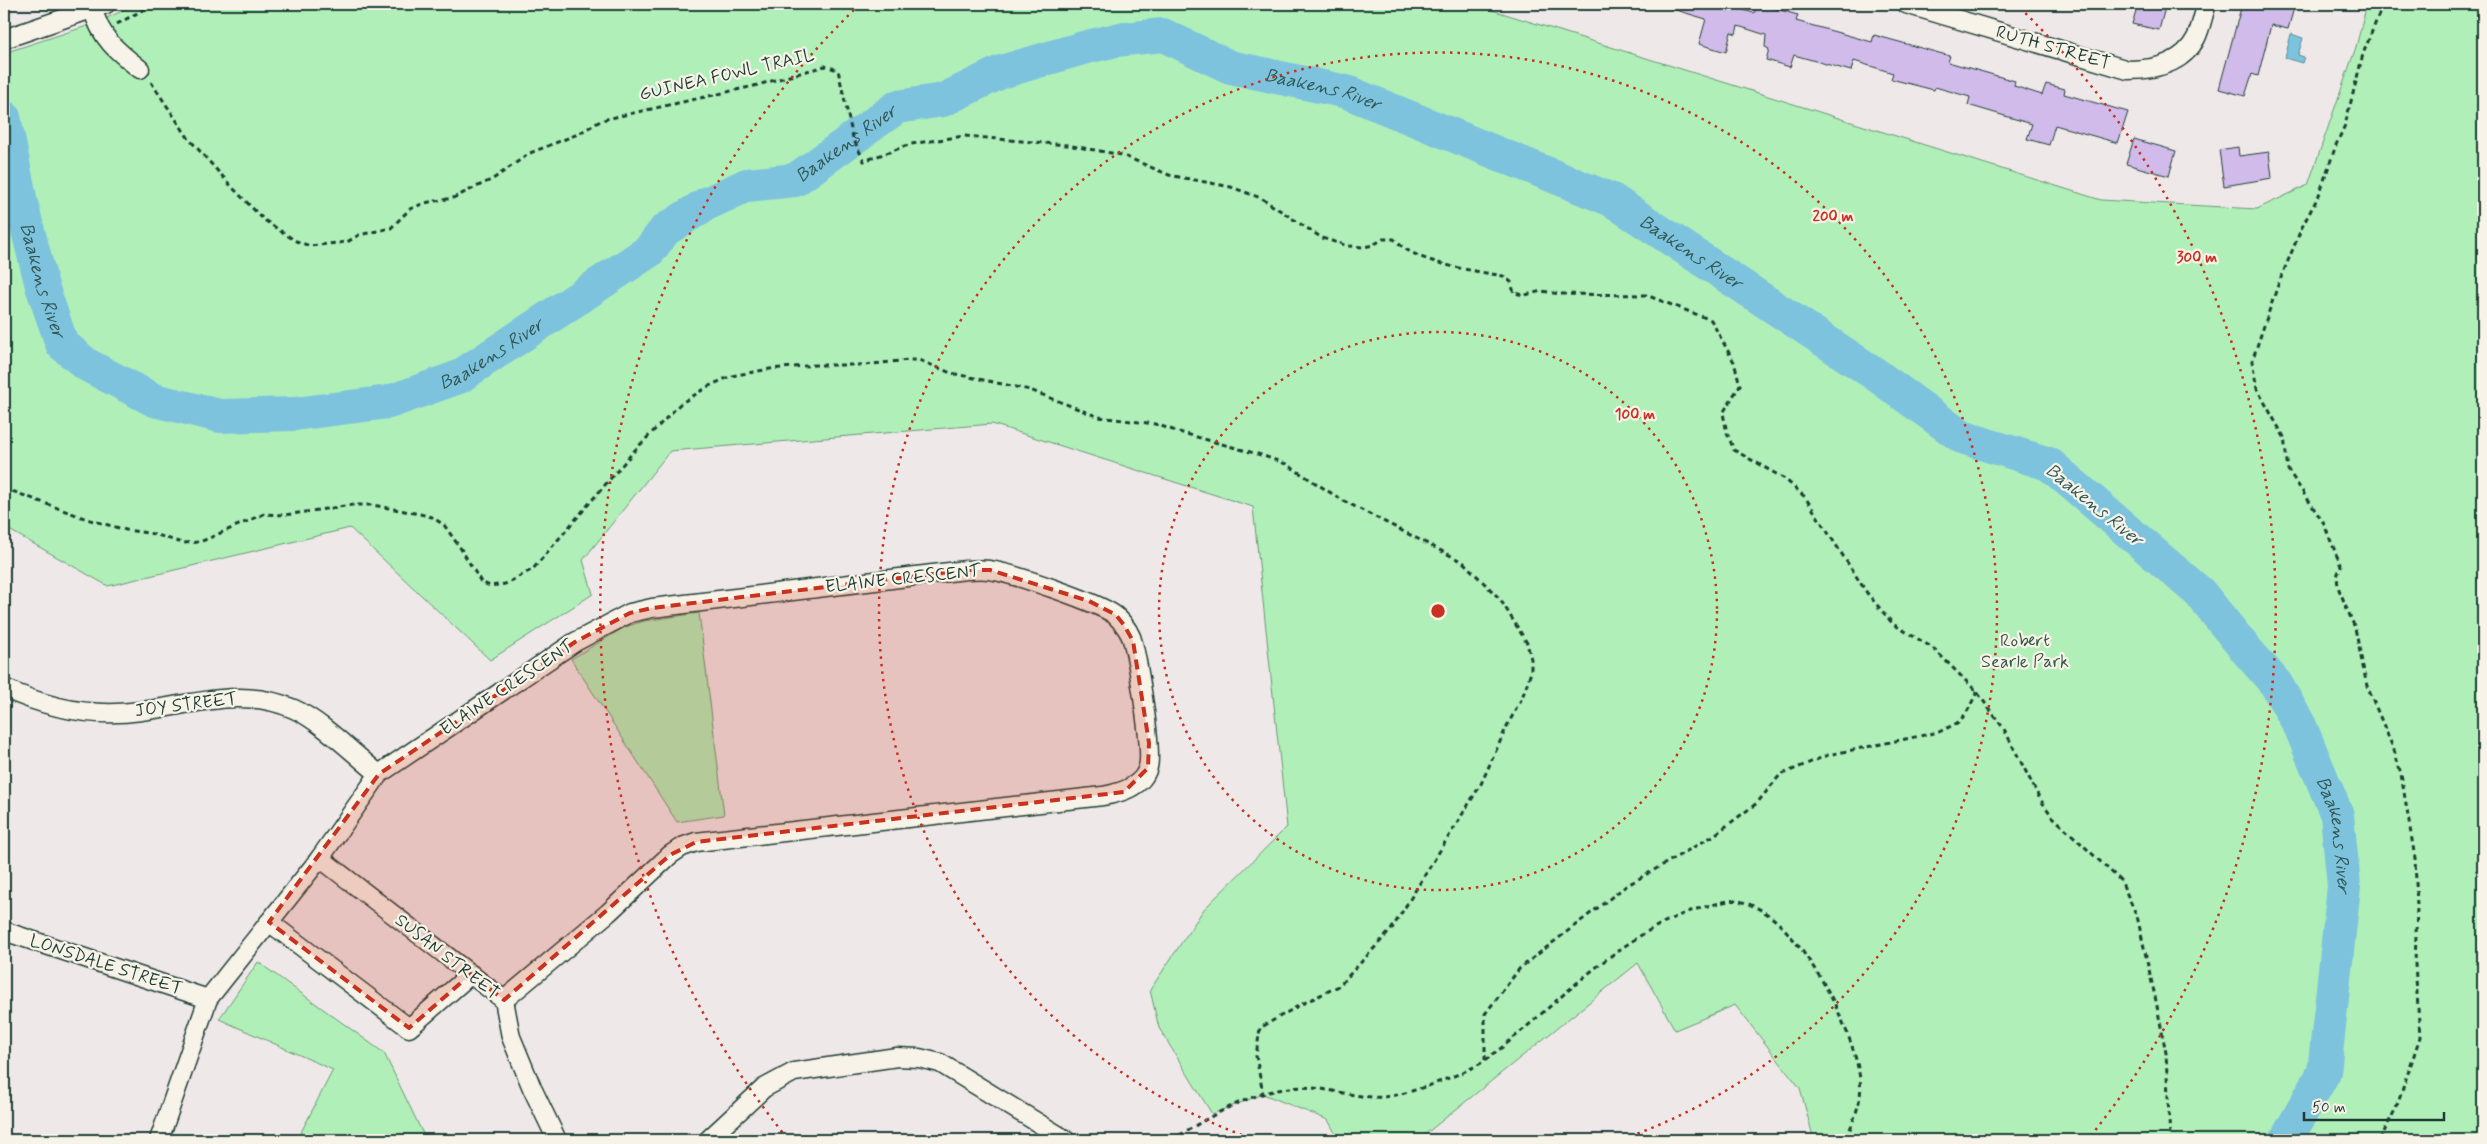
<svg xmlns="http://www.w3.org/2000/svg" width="2487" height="1144" viewBox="0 0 2487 1144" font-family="Mynerve,sans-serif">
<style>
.green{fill:#b0f0b8;stroke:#689676}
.water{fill:#7ec3de;stroke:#588d9a}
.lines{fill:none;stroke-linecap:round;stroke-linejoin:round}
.river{stroke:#7ec3de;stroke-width:34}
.building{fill:#d0bbeb;stroke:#1f3d34}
.minor-casing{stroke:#1f3d34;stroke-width:21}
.path{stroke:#1f3d34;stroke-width:3;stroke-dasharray:5 4;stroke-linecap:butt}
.minor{stroke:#f7f3e8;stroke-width:18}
.marked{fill:#c8321e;fill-opacity:0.2;stroke:#c8321e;stroke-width:4;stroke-dasharray:10 6;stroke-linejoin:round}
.ring{fill:none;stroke:#c8321e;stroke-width:2.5;stroke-dasharray:2.5 5}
.labels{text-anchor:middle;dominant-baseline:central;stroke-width:4.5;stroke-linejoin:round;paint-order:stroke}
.street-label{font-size:18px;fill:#1f3d34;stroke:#f7f3e8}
.park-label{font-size:18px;fill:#355848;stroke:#f7f3e8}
.water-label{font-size:19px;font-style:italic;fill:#325856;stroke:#f7f3e8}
.centre{fill:#c8321e;stroke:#f7f3e8;stroke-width:2.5}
.ring-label{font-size:15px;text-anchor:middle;font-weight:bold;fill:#c8321e;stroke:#f7f3e8;stroke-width:4.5;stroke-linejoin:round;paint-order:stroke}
</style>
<rect width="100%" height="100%" fill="#efe8e9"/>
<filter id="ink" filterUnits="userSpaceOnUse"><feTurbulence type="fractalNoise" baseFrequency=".02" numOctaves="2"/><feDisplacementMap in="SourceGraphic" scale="10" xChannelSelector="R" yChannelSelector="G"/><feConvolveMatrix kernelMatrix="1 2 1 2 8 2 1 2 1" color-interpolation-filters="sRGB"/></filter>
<g filter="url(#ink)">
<g class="green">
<path d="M137 4H1473L2101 200 2257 209 2308 185 2356 47 2367 4H2483V1140H1814L1800 1088 1735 1005 1675 1030 1638 963 1418 1140H1339L1328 1120 1263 1094 1212 1114 1159 1028 1150 990 1204 909 1287 827 1253 507 992 424 670 451 583 560 593 594 490 660 350 528 108 586 4 527V53L96 23Z"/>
<path d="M699 613 724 815 677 822 571 659 625 627 644 621Z"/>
<path d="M258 962 384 1053 426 1140H297L333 1070 219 1019Z"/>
</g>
<path class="water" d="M2291 34 2303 38 2298 55 2304 57 2302 63 2285 58Z"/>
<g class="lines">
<path class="river" id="s1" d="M4 117 21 203 42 286 62 344 87 365 154 400 220 416 294 414 389 402 459 377 649 251 665 230 706 204 747 185 795 180 897 107 943 100 1001 72 1083 48 1116 40 1163 35 1230 67 1347 92 1612 200 1875 374 1962 437 2049 464 2200 593 2242 645 2276 684 2300 726 2337 815 2344 886 2324 1072 2286 1140"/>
</g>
<g class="building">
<path d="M1669 4H1722L1754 13 1758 4 1798 15 1796 21 1872 42 1874 35 1950 56 1948 62 2015 81 2014 86 2042 95 2046 84 2065 89 2064 94 2128 112 2118 143 2055 125 2049 145 2027 139 2032 124 1968 105 1970 97 1935 87 1934 90 1891 79 1893 73 1854 61 1851 71 1794 55 1790 67 1766 60 1769 49 1765 47 1766 35 1738 26 1736 34 1731 32 1726 52 1699 44 1706 19 1669 8Z"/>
<path d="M2138 4H2166L2159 30 2132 24Z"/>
<path d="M2242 4H2279L2294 8 2288 29 2271 25 2258 76 2252 74 2245 96 2219 89Z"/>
<path d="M2134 139 2176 151 2169 176 2126 164Z"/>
<path d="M2238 147 2239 156 2269 152 2272 178 2224 186 2219 150Z"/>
</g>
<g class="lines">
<g class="minor-casing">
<g id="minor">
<path d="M1906 4 2128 70C2153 70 2183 64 2196 38 2201 28 2203 15 2207 4"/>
<path d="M93 9C100 38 118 52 140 69"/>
<path d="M4 39 106 4"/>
<path d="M4 688C47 708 93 718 141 711 192 705 244 686 294 709 321 721 355 755 379 774"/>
<path d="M320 858 504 1000 511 1037 532 1088 557 1140"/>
<path d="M269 922 409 1028 471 974"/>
<path d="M4 931 208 999"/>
<path d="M159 1140 208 999 320 858 379 774 575 642 630 613 652 608 966 570C973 570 982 569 989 570 1008 572 1105 604 1117 617 1124 624 1131 633 1133 643 1138 663 1153 751 1148 767 1143 787 1120 793 1103 796L696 842 682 847 670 855 608 913 504 1000"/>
<path d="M708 1140 764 1088 794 1072 897 1057 919 1058 940 1063 1066 1140"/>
</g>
</g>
<g class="path">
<path d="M117 24 154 4"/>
<path d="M151 82 189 139 232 187 264 220 296 241 310 246 347 242 359 235 391 228 410 209 424 203 453 198 493 179 530 153 578 134 602 120 754 86 825 66 838 70 853 138 864 161 911 144 964 136 1067 145 1122 155 1169 175 1231 187 1261 198 1322 238 1348 246 1364 247 1373 245 1383 239H1394C1415 264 1472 270 1503 276L1511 282 1514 293 1525 295 1542 291 1559 294 1646 295 1711 320 1734 362 1740 385 1723 413 1727 433 1734 450 1785 479 1805 497 1867 593 1893 624 1933 648 1977 692 2004 729 2040 799 2052 816 2121 881 2137 916 2156 1001 2166 1053 2170 1140"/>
<path d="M4 488 87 519 126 530 154 534 182 543 200 542 264 514 285 515 352 505H373L420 514 432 517 444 525 461 549 481 582 490 586 505 584 533 569 635 450 680 404 709 386 731 376 770 369 816 365H865L908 360H919L951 373 1030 390 1099 417 1155 424 1179 432 1261 455 1286 464 1342 500 1463 562 1500 599 1527 643 1531 659V672L1522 698 1507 726 1481 784 1391 930 1339 986 1300 1005 1260 1028 1256 1056 1263 1094"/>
<path d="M1485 1060V1014L1520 968 1626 886 1713 836 1757 803 1780 775 1828 755 1939 732 1957 723 1966 714 1977 692"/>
<path d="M1172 1140C1207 1118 1248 1093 1290 1088 1321 1084 1353 1099 1383 1097 1397 1096 1415 1090 1428 1086 1444 1080 1474 1069 1487 1059 1555 1008 1626 924 1712 905 1720 903 1731 899 1739 901 1776 910 1798 944 1818 974 1835 1000 1865 1065 1860 1096 1858 1111 1851 1126 1846 1140"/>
<path d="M2380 1140 2397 1106 2420 1037 2415 964 2417 907 2415 858 2401 774 2394 750 2367 686 2355 628 2338 587 2337 576 2341 566 2323 522 2288 470 2284 437 2257 389 2252 361 2278 285 2302 227 2319 195 2336 145 2345 125 2363 54 2383 4"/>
</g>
<use href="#minor" class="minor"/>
</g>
</g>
<path class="marked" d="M966 570H990L1089 601 1116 615 1124 625 1133 641 1149 743 1148 768 1124 792 696 842 670 855 504 1000 471 974 409 1028 269 922 379 774 575 642 630 613 652 608Z"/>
<g class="ring">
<circle cx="1438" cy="611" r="279"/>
<path d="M1256 1140A559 559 0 1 1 1620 1140"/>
<path d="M787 1138A838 838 0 0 1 856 8M2020 8A838 838 0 0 1 2089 1138"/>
</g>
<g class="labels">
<g class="street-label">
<text transform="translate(2053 48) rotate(16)">RUTH STREET</text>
<text transform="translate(727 75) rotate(-13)">GUINEA FOWL TRAIL</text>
<text transform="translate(903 579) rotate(-6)">ELAINE CRESCENT</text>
<text transform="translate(507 688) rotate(-34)">ELAINE CRESCENT</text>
<text transform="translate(186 705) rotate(-7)">JOY STREET</text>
<text transform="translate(447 957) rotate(38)">SUSAN STREET</text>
<text transform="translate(106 965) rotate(18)">LONSDALE STREET</text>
</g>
<g class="park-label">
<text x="2025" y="641">Robert<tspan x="2025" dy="21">Searle Park</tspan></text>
</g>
<g class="water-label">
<text stroke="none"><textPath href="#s1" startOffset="1624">Baakens River</textPath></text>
<text stroke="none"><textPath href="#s1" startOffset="1114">Baakens River</textPath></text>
<text stroke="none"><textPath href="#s1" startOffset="2029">Baakens River</textPath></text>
<text stroke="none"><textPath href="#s1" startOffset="168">Baakens River</textPath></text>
<text stroke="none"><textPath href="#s1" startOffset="694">Baakens River</textPath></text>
<text transform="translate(2094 505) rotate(39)">Baakens River</text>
<text stroke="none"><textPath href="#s1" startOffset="2929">Baakens River</textPath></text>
</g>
</g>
<circle cx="1438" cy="611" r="8" class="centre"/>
<g class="ring-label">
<text x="1833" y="221">200 m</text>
<text x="2197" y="262">300 m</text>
<text x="1635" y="419">100 m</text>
</g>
<rect width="2487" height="1144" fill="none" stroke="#f7f3e8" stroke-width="20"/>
<rect x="10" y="10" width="2467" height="1124" fill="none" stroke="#1f3d34" stroke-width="2" filter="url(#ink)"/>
<path d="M2304 1112v8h140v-8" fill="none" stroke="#1f3d34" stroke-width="2.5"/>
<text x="2312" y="1112" font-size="15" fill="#1f3d34" stroke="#f7f3e8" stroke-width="4" paint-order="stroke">50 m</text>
</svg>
